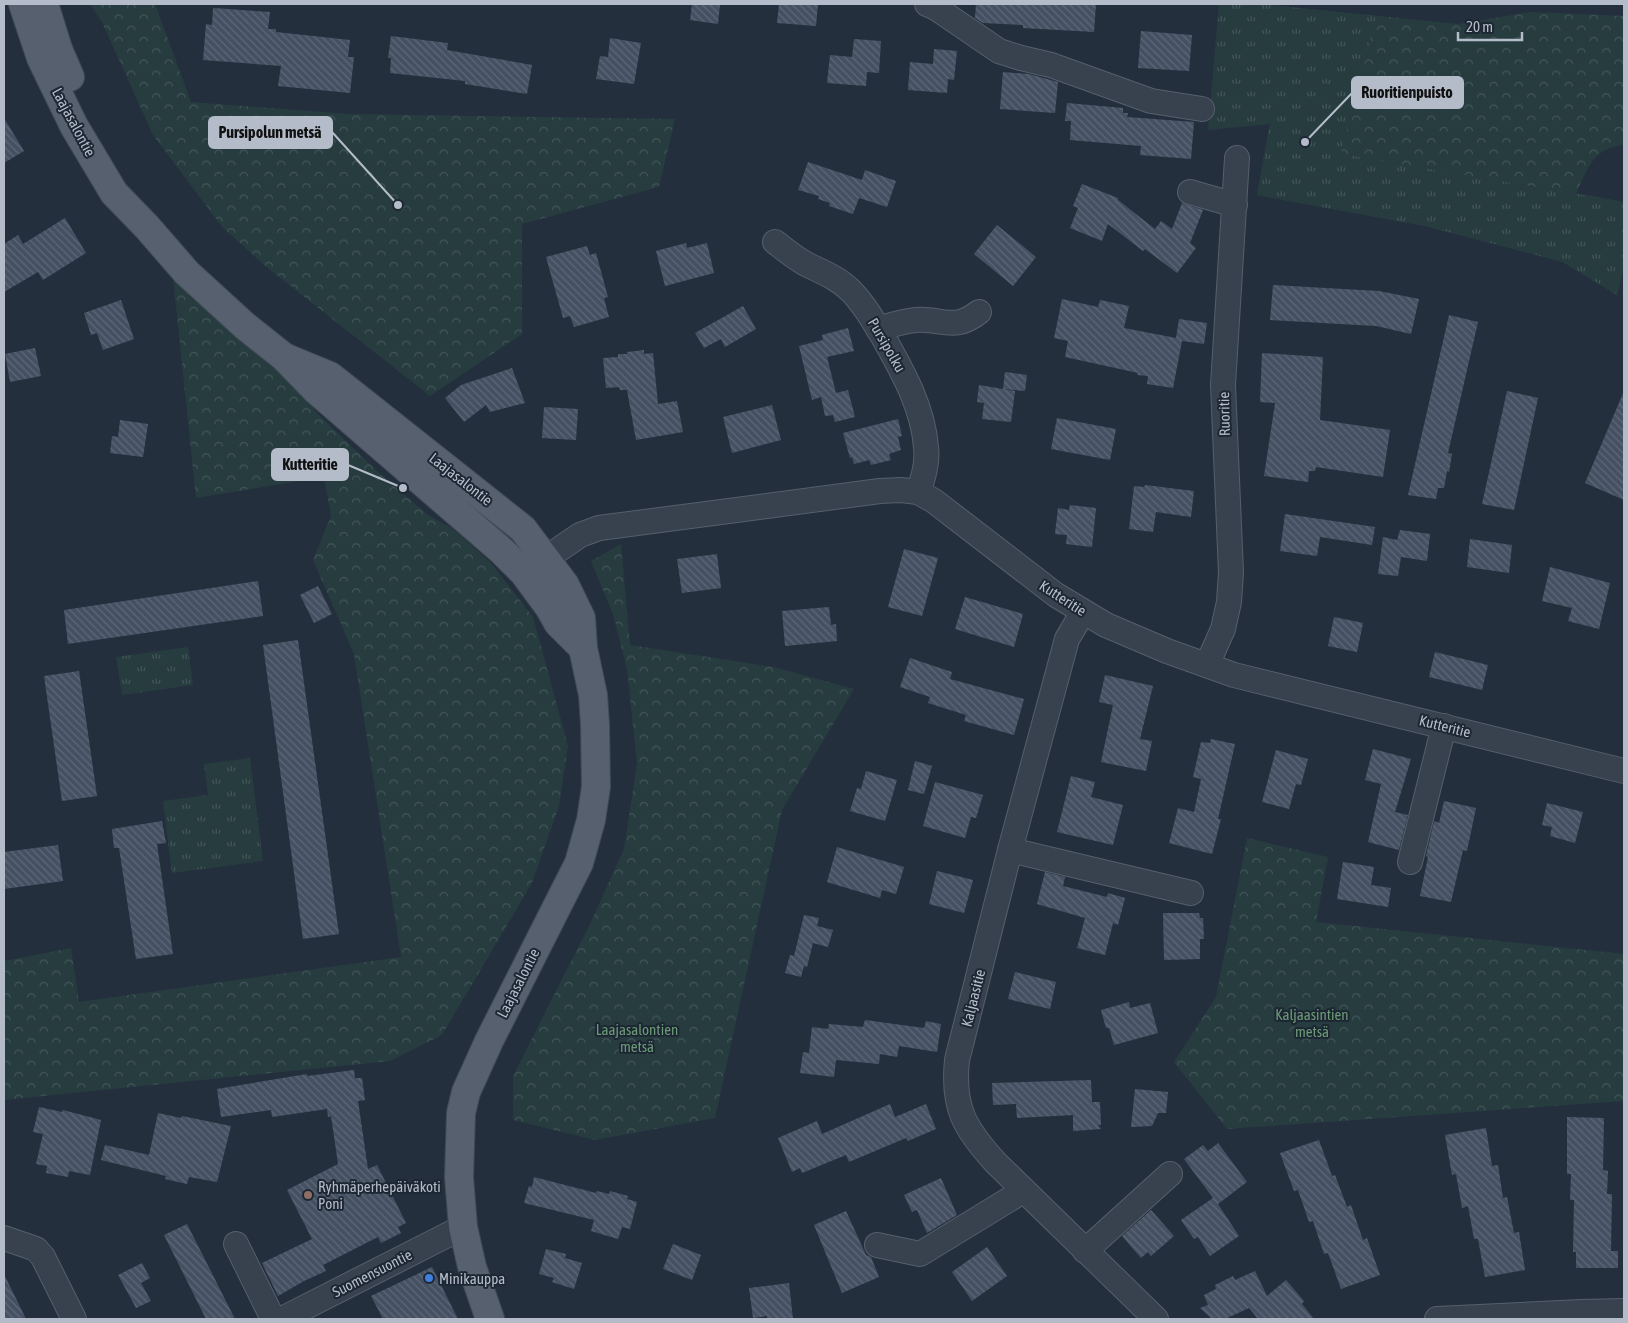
<svg xmlns="http://www.w3.org/2000/svg" width="1628" height="1323" viewBox="0 0 1628 1323" font-family="'Asap Condensed',sans-serif">
<style>
.forest{fill:url(#forest-crowns)}
.park{fill:url(#park-tufts)}
.building{fill:url(#building-back-hatch)}
.lines{fill:none;stroke-linecap:round;stroke-linejoin:round}
.minor-casing{stroke:#565f6c;stroke-width:26}
.major-casing{stroke:#414a57;stroke-width:30}
.minor{stroke:#38414e;stroke-width:24}
.major{stroke:#56606e;stroke-width:28}
.education-dot{fill:#8d6e63;stroke:#1d2633;stroke-width:2}
.shop-dot{fill:#3f7fe0;stroke:#1d2633;stroke-width:2}
.labels{text-anchor:middle;dominant-baseline:central;stroke-width:4;stroke-linejoin:round;paint-order:stroke}
.street-label{font-size:15px;fill:#b4bcc9;stroke:#1d2633}
.park-label{font-size:15px;fill:#6b9a76;stroke:#1d2633}
.poi-label{font-size:15px;fill:#b4bcc9;stroke:#1d2633;text-anchor:start}
.leader{fill:none;stroke:#b4bcc9;stroke-width:2}
.callout-dot{fill:#b4bcc9;stroke:#1d2633;stroke-width:2}
.callout{fill:#b4bcc9;stroke:#b4bcc9;stroke-width:2}
.callout-label{font-size:16px;text-anchor:middle;font-weight:bold;fill:#111}
</style>
<defs>
<pattern id="forest-crowns" width="20" height="18" patternUnits="userSpaceOnUse" patternTransform="scale(1.25)"><rect width="20" height="18" fill="#263c3f"/><path d="M2 6a3 3 0 1 1 6 0M12 15a3 3 0 1 1 6 0" fill="none" stroke="#435659"/></pattern>
<pattern id="park-tufts" width="24" height="20" patternUnits="userSpaceOnUse" patternTransform="scale(1.25)"><rect width="24" height="20" fill="#263c3f"/><path d="M3 7l-1-3M5 7V3M7 7l1-3M15 17l-1-3M17 17v-4M19 17l1-3" fill="none" stroke="#435659"/></pattern>
<pattern id="building-back-hatch" width="6" height="6" patternUnits="userSpaceOnUse" patternTransform="scale(1.25)"><rect width="6" height="6" fill="#455162"/><path d="M-1 5l2 2M0 0l6 6M5-1l2 2" fill="none" stroke="#5d6877"/></pattern>
</defs>
<rect width="100%" height="100%" fill="#242f3e"/>
<g class="forest">
<path d="M90 4H155L191 102 347 114 675 119 659 187 522 224V334L430 396 269 269 223 228 153 135 102 22Z"/>
<path d="M1219 4H1261L1458 24 1531 12 1624 16V145C1592 148 1589 168 1576 193L1624 202V265L1617 295 1563 262 1425 226 1257 195 1270 124Z"/>
<path d="M173 277 316 402 314 410 378 472 428 515 453 529 490 562 533 617 568 746 559 806 532 883 442 1035 390 1061 4 1100V961L71 948 79 1002 401 957 354 654 313 560 331 516 324 477 196 498Z"/>
<path d="M621 544 630 645 774 667 854 689 782 810 715 1118 595 1140 513 1120V1076L589 926 624 849 637 764 627 669 613 614 591 561Z"/>
<path d="M1247 838 1328 857 1316 922 1624 954V1101L1227 1129 1174 1062 1216 997Z"/>
</g>
<g class="park">
<path d="M1219 4H1261L1376 16 1341 154 1624 202V265L1617 295 1563 262 1425 226 1257 195 1270 124 1208 130Z"/>
<path d="M188 647 193 685 122 695 116 657Z"/>
<path d="M250 758 263 861 172 873 163 801 208 795 204 764Z"/>
</g>
<g class="building">
<path d="M692 4H720L718 24 690 20Z"/>
<path d="M779 4H818L816 26 777 23Z"/>
<path d="M976 4H1096L1094 32 1023 28V25L983 23 975 18Z"/>
<path d="M213 8 270 12 268 29H276V32L350 40 348 57H354L350 93 278 86 281 66 203 60 206 24 212 25Z"/>
<path d="M1141 31 1192 35 1189 71 1138 68Z"/>
<path d="M391 36 448 43 447 50 532 65 527 94 465 84V81L390 73 391 58H388Z"/>
<path d="M610 38 641 43 634 84 596 79 600 56 608 57Z"/>
<path d="M854 39 881 41 879 73 867 72 866 86 827 83 830 55 852 57Z"/>
<path d="M934 49 957 51 954 80 948 79 947 93 908 90 910 62 933 64Z"/>
<path d="M1003 72 1029 74 1058 82 1055 113 1000 109Z"/>
<path d="M1067 103 1123 108V113H1128L1127 117 1194 122 1191 159 1140 155 1141 146 1070 140 1071 121H1065Z"/>
<path d="M4 118 24 151 4 163Z"/>
<path d="M808 162 862 180 865 170 896 181 887 207 859 198 853 214 829 206 830 203 818 199 819 196 798 190Z"/>
<path d="M1082 184 1118 198V200L1155 229 1161 221 1172 229 1182 203 1203 210 1190 243 1196 248 1177 273 1145 249 1143 251 1108 224 1102 241 1070 228 1078 208 1073 206Z"/>
<path d="M65 218 86 253 43 280 38 272 4 292V244L18 235 23 244Z"/>
<path d="M997 225 1036 257 1013 286 974 254Z"/>
<path d="M686 243 687 248 707 243 714 273 665 286 656 251Z"/>
<path d="M587 246 590 255 596 253 608 297 604 298 609 317 574 327 570 316 563 318 546 257Z"/>
<path d="M1273 285 1379 291 1419 299 1411 334 1376 326 1270 320Z"/>
<path d="M1062 299 1098 307 1100 300 1129 306 1124 328 1176 338 1179 319 1207 323 1204 344 1182 341 1173 388 1147 384 1148 376 1137 375 1138 373 1065 357 1068 341 1054 338Z"/>
<path d="M121 300 134 339 103 350 97 333 91 335 84 313Z"/>
<path d="M743 306 756 329 725 347 721 339 704 348 695 333Z"/>
<path d="M1449 315 1478 322 1448 453 1452 454 1449 472 1447 471 1444 488H1438L1436 499 1408 495Z"/>
<path d="M848 328 854 351 827 357 836 393 848 390 855 417 835 422 833 415 825 416 821 397 812 400 799 346 823 340 822 335Z"/>
<path d="M35 348 41 376 10 382 5 354Z"/>
<path d="M644 350V354L653 353 658 404 677 401 683 432 636 440 627 390H620L619 387 606 388 603 358 618 357V354H627V352Z"/>
<path d="M1262 353 1323 357 1320 420 1390 430 1383 477 1316 467 1315 471H1309L1308 482 1264 476 1275 403 1260 402Z"/>
<path d="M512 368 525 403 490 412 486 405 464 422 445 398 461 385Z"/>
<path d="M1005 372 1027 375 1025 391 1003 389Z"/>
<path d="M979 385 1015 391 1011 422 982 419 984 403 977 402Z"/>
<path d="M1507 391 1538 398 1514 510 1482 504Z"/>
<path d="M1624 391V500L1585 483Z"/>
<path d="M772 405 781 440 732 453 723 417Z"/>
<path d="M544 407 578 409 576 440 542 438Z"/>
<path d="M1057 418 1116 429 1110 460 1051 449Z"/>
<path d="M898 419 902 436 898 437 901 450 889 454 891 460 871 465 869 460 854 464 852 457 850 458 843 433Z"/>
<path d="M120 420 148 424 143 457 110 453 112 436 118 437Z"/>
<path d="M1145 485 1194 491 1191 517 1156 512 1153 532 1129 529 1134 486 1144 487Z"/>
<path d="M1070 505 1096 508 1092 547 1066 544 1067 535 1055 534 1058 508 1069 510Z"/>
<path d="M1285 514 1375 527 1372 545 1320 537 1317 556 1280 551Z"/>
<path d="M1400 530 1430 534 1427 561 1401 557 1398 576 1378 574 1383 537 1397 540Z"/>
<path d="M1470 539 1512 545 1509 573 1467 567Z"/>
<path d="M904 549 938 558 922 616 888 607Z"/>
<path d="M717 554 721 588 682 593 677 559Z"/>
<path d="M1550 567 1610 583 1599 629 1568 621 1572 608 1542 601Z"/>
<path d="M258 581 263 616 68 644 64 610Z"/>
<path d="M318 586 332 614 314 623 300 595Z"/>
<path d="M965 597 1023 614 1014 647 955 629Z"/>
<path d="M829 607 831 625 836 624 837 641 785 646 782 611Z"/>
<path d="M1334 617 1363 623 1357 652 1328 646Z"/>
<path d="M298 640 339 934 303 939 263 645Z"/>
<path d="M1435 652 1488 665 1482 690 1429 677Z"/>
<path d="M910 658 952 672 950 679 1024 699 1014 735 964 721 966 715 928 703 930 697 900 687Z"/>
<path d="M79 671 97 796 62 801 44 676Z"/>
<path d="M1105 675 1153 686 1140 739 1152 741 1146 771 1101 762 1113 705 1099 702Z"/>
<path d="M1211 739 1235 744 1218 819H1221L1212 854 1169 843 1178 808 1194 812 1201 779 1193 777 1201 742 1210 743Z"/>
<path d="M1373 749 1411 759 1395 812 1408 815 1399 850 1368 842 1381 784 1365 780Z"/>
<path d="M1276 750 1308 759 1301 785 1296 784 1289 809 1262 802Z"/>
<path d="M915 761 932 766 924 794 908 790Z"/>
<path d="M866 771 897 780 885 821 850 811 857 788 861 789Z"/>
<path d="M1071 776 1095 782 1091 797 1123 805 1113 845 1057 832Z"/>
<path d="M935 782 983 795 976 818 971 817 965 838 923 826Z"/>
<path d="M1444 801 1476 808 1467 851 1463 850 1451 902 1420 896 1428 857 1426 856 1434 821 1439 823Z"/>
<path d="M1547 803 1583 812 1575 843 1550 836 1552 827 1542 825Z"/>
<path d="M162 821 166 843 157 844 173 954 136 959 119 848H114L112 829Z"/>
<path d="M58 845 63 881 4 889V852Z"/>
<path d="M837 847 904 867 896 894 882 890 880 898 827 882Z"/>
<path d="M1343 862 1374 867 1371 885 1391 888 1388 907 1337 899Z"/>
<path d="M937 871 973 880 964 913 929 904Z"/>
<path d="M1045 872 1065 877 1063 886 1107 897 1108 893 1125 898 1118 925 1113 923 1105 955 1077 948 1085 918 1037 904Z"/>
<path d="M1163 913H1199L1200 918H1203L1204 939H1200V959L1164 960Z"/>
<path d="M804 915 819 918 817 926 833 930 828 947 813 943 807 967 804 966 801 977 785 973 790 955 794 956Z"/>
<path d="M1015 972 1056 982 1050 1009 1008 999Z"/>
<path d="M1129 1002 1130 1008 1150 1003 1158 1033 1114 1045 1109 1028H1106L1101 1010Z"/>
<path d="M865 1020 924 1028 926 1021 941 1024 937 1052 899 1046 897 1057 880 1054 879 1064 836 1060 834 1077 800 1073 803 1052 809 1053 812 1027 828 1029 829 1024 863 1027Z"/>
<path d="M354 1070 355 1078H362L365 1100 358 1101 368 1169 377 1165 406 1223 398 1227 401 1233 381 1243 378 1237 323 1265 326 1271 304 1281 278 1296 262 1263 312 1239 287 1190 338 1164 331 1116 328 1117 327 1109 272 1117 271 1110 221 1117 217 1089 307 1074V1076Z"/>
<path d="M1091 1080 1092 1102H1100L1101 1125H1098L1101 1129 1073 1131V1115L1017 1118 1016 1104 993 1105 992 1083Z"/>
<path d="M1135 1089 1168 1092 1166 1113H1158L1152 1126 1131 1127Z"/>
<path d="M890 1104 895 1117 926 1104 936 1129 908 1141 906 1138 849 1162 846 1155 802 1173 800 1168 792 1172 778 1138 817 1121 822 1134Z"/>
<path d="M39 1107 62 1112 63 1110 101 1120 90 1175 69 1171 68 1177 46 1173 47 1166 36 1164 43 1134 33 1132Z"/>
<path d="M158 1113 181 1118 182 1116 231 1126 217 1182 189 1177 187 1184 165 1179 166 1176 101 1160 105 1145 149 1155Z"/>
<path d="M1567 1117 1604 1118 1603 1170 1608 1171 1607 1194H1612L1611 1251H1618V1268H1576V1252H1573L1574 1200H1570L1571 1174H1567Z"/>
<path d="M1486 1128 1492 1166 1498 1165 1503 1198 1507 1197 1514 1233 1519 1232 1525 1270 1485 1277 1478 1239H1474L1468 1206 1462 1208 1456 1174 1452 1175 1445 1135Z"/>
<path d="M1319 1140 1332 1176 1335 1175 1347 1207 1351 1205 1363 1240 1367 1238 1380 1275 1341 1289 1328 1253 1324 1254 1313 1221 1309 1222 1298 1190 1294 1191 1280 1153Z"/>
<path d="M1218 1143 1247 1182 1218 1204 1239 1236 1210 1256 1198 1237 1194 1239 1181 1220 1213 1198 1184 1159 1203 1145 1208 1151Z"/>
<path d="M534 1177 596 1193 597 1191 609 1194 610 1191 628 1196 627 1199 637 1202 630 1229 622 1227 618 1239 591 1231 594 1220 524 1203 529 1186 532 1187Z"/>
<path d="M941 1178 957 1215 927 1233 917 1210 912 1212 904 1195Z"/>
<path d="M1151 1210 1174 1236 1151 1256 1148 1252 1141 1258 1122 1236Z"/>
<path d="M846 1211 866 1255 871 1257 879 1277 842 1293 814 1225Z"/>
<path d="M187 1224 235 1319H206L164 1235Z"/>
<path d="M673 1244 701 1255 692 1280 663 1269Z"/>
<path d="M987 1247 1007 1276 972 1301 952 1272Z"/>
<path d="M546 1249 566 1254 565 1258 582 1263 574 1289 552 1282 554 1278 539 1274Z"/>
<path d="M142 1263 150 1278 141 1283 151 1301 136 1308 118 1275Z"/>
<path d="M432 1267 458 1319H383L371 1296Z"/>
<path d="M1255 1271 1267 1296 1286 1280 1304 1301 1302 1304 1314 1319H1258L1249 1308 1225 1319H1212L1200 1308 1208 1305 1204 1295 1216 1289 1215 1285 1233 1276 1235 1280Z"/>
<path d="M4 1274 26 1319H4Z"/>
<path d="M789 1283 793 1319H767V1316L753 1318 749 1288Z"/>
</g>
<g class="lines">
<g class="minor-casing">
<g id="minor">
<path d="M927 4 936 8 999 51 1021 58 1051 65 1151 101 1202 109"/>
<path d="M1190 192 1235 205"/>
<path d="M775 242C786 250 797 260 810 266 825 273 839 279 851 291 864 304 873 320 882 335 901 369 923 406 926 447 928 463 924 477 918 492"/>
<path d="M878 329C891 325 903 321 916 320 942 318 954 332 979 312"/>
<path d="M529 570 580 535 599 528 880 491 901 490 918 492 934 501 1056 595 1106 625 1167 651 1234 675 1624 771"/>
<path d="M1083 612 1067 639 1010 850 957 1060C952 1108 965 1129 996 1163L1156 1319"/>
<path d="M1207 665 1223 629 1229 602 1231 573 1223 385 1237 158"/>
<path d="M1010 850 1191 893"/>
<path d="M1410 862 1444 726"/>
<path d="M4 1238 36 1249 43 1257 74 1319"/>
<path d="M236 1244 273 1319"/>
<path d="M877 1245 920 1254 1023 1191"/>
<path d="M1085 1251 1170 1174"/>
<path d="M282 1319 463 1227"/>
<path d="M1437 1319 1581 1312 1624 1311"/>
</g>
</g>
<g class="major-casing">
<g id="major">
<path d="M23 4 41 58 56 89 74 126 114 193 147 227 187 273 245 326 284 357 317 391 502 551 524 573 549 607 558 623 583 648"/>
<path d="M44 4 58 49 70 77"/>
<path d="M284 357 330 376 523 529 565 585 581 618 583 648 593 695 595 724 596 787 591 820 579 863 489 1041 466 1092 461 1113 459 1177 463 1227 472 1267 490 1319"/>
</g>
</g>
<use href="#minor" class="minor"/>
<use href="#major" class="major"/>
</g>
<circle class="education-dot" cx="308" cy="1195" r="5"/>
<circle class="shop-dot" cx="429" cy="1278" r="5"/>
<g class="labels">
<g class="street-label">
<text transform="translate(74 122) rotate(62)">Laajasalontie</text>
<text transform="translate(887 345) rotate(60)">Pursipolku</text>
<text transform="translate(1224 414) rotate(-91)">Ruoritie</text>
<text transform="translate(461 479) rotate(38)">Laajasalontie</text>
<text transform="translate(1063 598) rotate(33)">Kutteritie</text>
<text transform="translate(1445 726) rotate(14)">Kutteritie</text>
<text transform="translate(518 983) rotate(-63)">Laajasalontie</text>
<text transform="translate(973 998) rotate(-76)">Kaljaasitie</text>
<text transform="translate(372 1273) rotate(-27)">Suomensuontie</text>
</g>
<g class="park-label">
<text x="1312" y="1014">Kaljaasintien<tspan x="1312" dy="17">metsä</tspan></text>
<text x="637" y="1029">Laajasalontien<tspan x="637" dy="17">metsä</tspan></text>
</g>
<g class="poi-label">
<text x="318" y="1186">Ryhmäperhepäiväkoti<tspan x="318" dy="17">Poni</tspan></text>
<text x="439" y="1278">Minikauppa</text>
</g>
</g>
<path class="leader" d="M1305 142L1352 93M398 205L332 132M403 488L348 465"/>
<g class="callout-dot">
<circle cx="1305" cy="142" r="5"/>
<circle cx="398" cy="205" r="5"/>
<circle cx="403" cy="488" r="5"/>
</g>
<g class="callout">
<rect x="1352" y="77" width="111" height="31" rx="5"/>
<rect x="209" y="117" width="123" height="31" rx="5"/>
<rect x="272" y="449" width="76" height="31" rx="5"/>
</g>
<g class="callout-label">
<text x="1407" y="98">Ruoritienpuisto</text>
<text x="270" y="138">Pursipolun metsä</text>
<text x="310" y="470">Kutteritie</text>
</g>
<rect width="1628" height="1323" fill="none" stroke="#b4bcc9" stroke-width="10"/>
<path d="M1458 32v8h64v-8" fill="none" stroke="#b4bcc9" stroke-width="2.5"/>
<text x="1466" y="32" font-size="15" fill="#b4bcc9" stroke="#1d2633" stroke-width="4" paint-order="stroke">20 m</text>
</svg>
